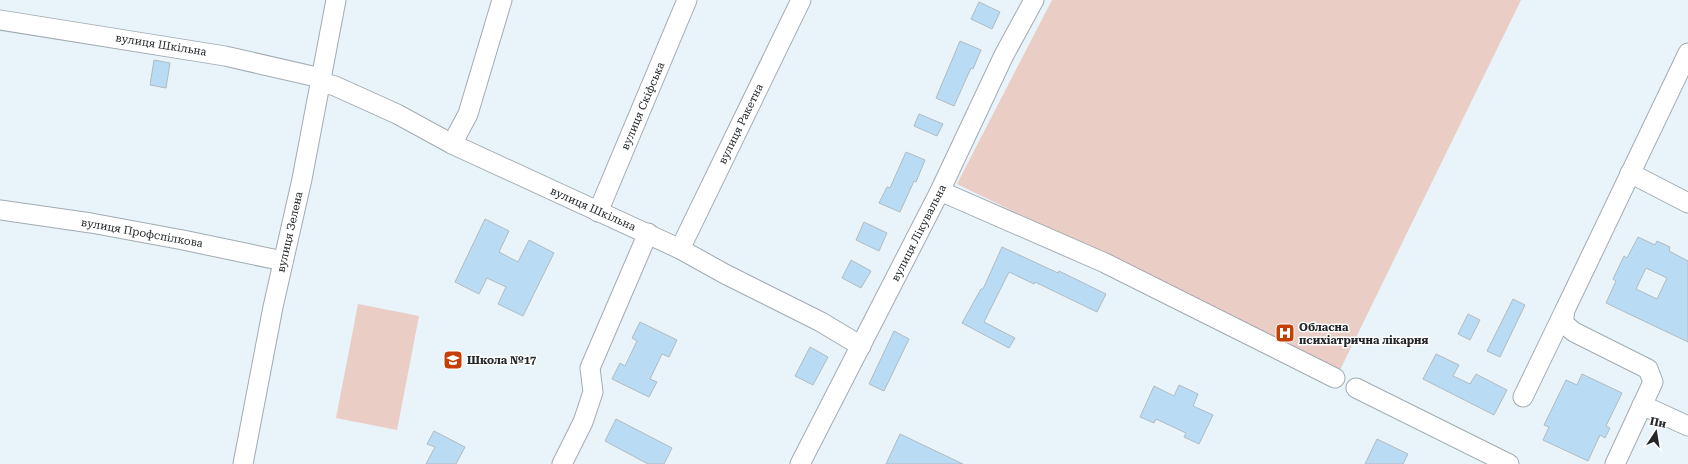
<svg xmlns="http://www.w3.org/2000/svg" width="1688" height="464" viewBox="0 0 1688 464" font-family="'Roboto Serif',serif">
<style>
.green{fill:#eacdc4}
.building{fill:#b9dbf3;stroke:#b1bbc2;fill-rule:evenodd}
.lines{fill:none;stroke-linecap:round;stroke-linejoin:round}
.minor-casing{stroke:#a2abb2;stroke-width:21}
.minor{stroke:#fff;stroke-width:19}
.labels{text-anchor:middle;dominant-baseline:central;stroke-width:3;stroke-linejoin:round;paint-order:stroke}
.street-label{font-size:11px;fill:#23272a;stroke:#fff}
.poi-label{font-size:11px;font-weight:bold;fill:#23272a;stroke:#fff;text-anchor:start}
</style>
<rect width="100%" height="100%" fill="#e8f3fa"/>
<g class="green">
<path d="M1052 0H1521L1340 370 957 184Z"/>
<path d="M358 304 419 316 397 430 336 418Z"/>
</g>
<g class="building">
<path d="M979 2 1000 12 992 29 971 19Z"/>
<path d="M960 41 981 50 973 69 971 68 954 106 936 98Z"/>
<path d="M154 60 170 63 166 88 150 85Z"/>
<path d="M919 114 943 124 937 136 914 126Z"/>
<path d="M906 152 925 160 916 182 914 181 900 212 879 203 887 187 890 188Z"/>
<path d="M485 219 509 231 499 252 518 262 529 240 554 253 523 316 498 304 506 287 487 278 479 294 455 282Z"/>
<path d="M864 222 887 233 879 251 856 240Z"/>
<path d="M1638 237 1655 245 1657 241 1670 247 1669 251 1688 261V342L1606 303 1616 281 1613 279 1624 256 1627 258ZM1646 268 1667 278 1657 299 1636 289Z"/>
<path d="M1002 247 1058 273 1059 271 1106 294 1097 312 1035 282 1034 284 1009 272 984 322 1015 338 1009 348 962 323 981 289H983Z"/>
<path d="M851 260 871 271 861 288 842 278Z"/>
<path d="M1513 299 1525 305 1500 357 1487 351Z"/>
<path d="M1468 314 1480 320 1470 340 1458 334Z"/>
<path d="M640 322 677 340 669 357 662 354 650 379 657 382 649 397 612 379 620 363 625 366 637 341 632 338Z"/>
<path d="M894 331 909 339 884 391 869 384Z"/>
<path d="M810 347 828 357 813 385 795 376Z"/>
<path d="M1436 354 1459 365 1453 376 1470 384 1476 374 1507 390 1494 415 1423 379Z"/>
<path d="M1582 374 1622 393 1606 426 1610 428 1605 438 1600 435 1588 461 1543 440 1549 427 1544 425 1566 380 1577 385Z"/>
<path d="M1179 385 1198 394 1193 406 1213 415 1199 444 1184 437 1186 433 1156 419 1154 423 1140 417 1154 386 1174 396Z"/>
<path d="M616 419 672 448 664 464H648L605 441Z"/>
<path d="M434 431 465 447 456 464H426L435 447 427 444Z"/>
<path d="M900 434 963 464H886Z"/>
<path d="M1377 439 1408 454 1403 464H1365Z"/>
</g>
<g class="lines">
<g class="minor-casing">
<g id="minor">
<path d="M0 20 225 56 321 78"/>
<path d="M321 82 335 86 397 114 452 144 680 249 725 274 821 322 861 346"/>
<path d="M452 144 468 114 502 0"/>
<path d="M1630 173 1688 203"/>
<path d="M940 191 1105 263 1335 378"/>
<path d="M0 210 91 223 183 240 283 261"/>
<path d="M598 212 687 0"/>
<path d="M680 249 801 0"/>
<path d="M1356 388 1509 464"/>
<path d="M1523 397 1565 310"/>
<path d="M1642 405 1688 426"/>
<path d="M243 464 273 307 302 179 336 0"/>
<path d="M562 464 583 422 593 392 590 368 648 233"/>
<path d="M800 464 940 191 1004 55 1034 0"/>
<path d="M1615 464 1653 382 1648 369 1574 332 1563 323 1565 310 1688 53"/>
</g>
</g>
<use href="#minor" class="minor"/>
</g>
<defs>
<g id="hospital-square" transform="scale(1)"><rect x="-9" y="-9" width="18" height="18" rx="4" fill="#c53e03" stroke="#fff"/><path d="M-5-5h3v3.5h4V-5h3V5h-3V1.5h-4V5h-3Z" fill="#fff"/></g>
<g id="school-square" transform="scale(1)"><rect x="-9" y="-9" width="18" height="18" rx="4" fill="#c53e03" stroke="#fff"/><path d="M0-5L7-2L0 1L-7-2ZM-4 1L0 2.5L4 1V4Q0 6-4 4Z" fill="#fff"/></g>
</defs>
<g fill-rule="evenodd">
<use href="#hospital-square" x="1285" y="333"/>
<use href="#school-square" x="453" y="360"/>
</g>
<g class="labels">
<g class="street-label">
<text transform="translate(161 45) rotate(9)">вулиця Шкільна</text>
<text transform="translate(643 106) rotate(-67)">вулиця Скіфська</text>
<text transform="translate(741 124) rotate(-64)">вулиця Ракетна</text>
<text transform="translate(593 209) rotate(24)">вулиця Шкільна</text>
<text transform="translate(290 232) rotate(-77)">вулиця Зелена</text>
<text transform="translate(142 233) rotate(10)">вулиця Профспілкова</text>
<text transform="translate(919 233) rotate(-63)">вулиця Лікувальна</text>
</g>
<g class="poi-label">
<text x="1299" y="327">Обласна<tspan x="1299" dy="13">психіатрична лікарня</tspan></text>
<text x="467" y="360">Школа №17</text>
</g>
</g>
<g transform="translate(1656 432) rotate(12)" stroke="#ffffff" stroke-width="3" paint-order="stroke">
<path d="M0-3L7 15L0 10L-7 15Z" fill="#23272a"/>
<text y="-6" font-size="11" font-weight="bold" text-anchor="middle" fill="#23272a">Пн</text>
</g>
</svg>
